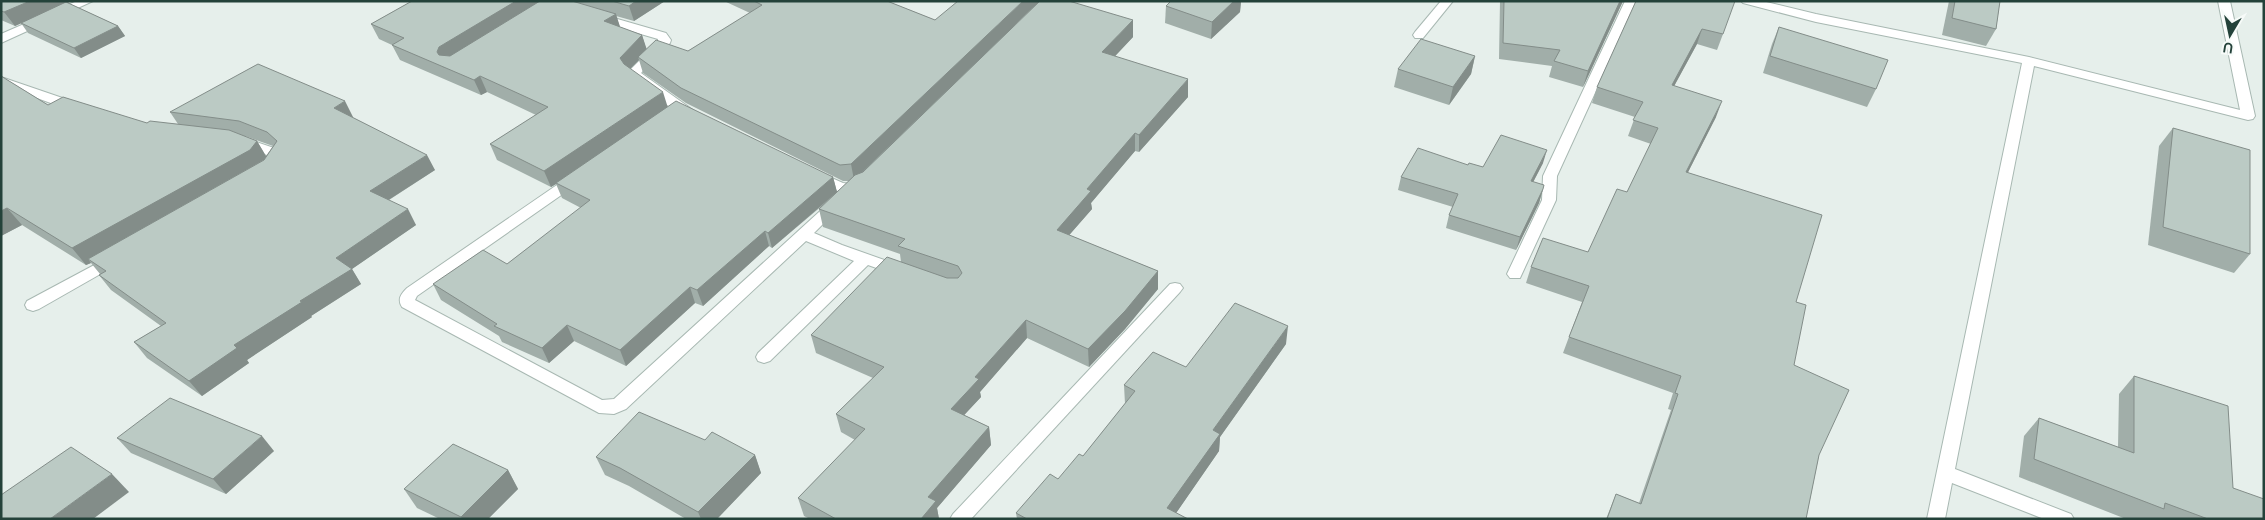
<svg xmlns="http://www.w3.org/2000/svg" width="2265" height="520" viewBox="0 0 2265 520" font-family="Lato,sans-serif">
<style>
.lines{fill:none;stroke-linecap:round;stroke-linejoin:round}
.minor-casing{stroke:#a8b8b2;stroke-width:2}
.tertiary-casing{stroke:#a8b8b2;stroke-width:2}
.minor{fill:#fff;fill-rule:evenodd}
.tertiary{fill:#fff;fill-rule:evenodd}
.wall{fill:#a1aea9;fill-rule:evenodd}
.shaded-wall{fill:#838d89}
.building{fill:#bbcac4;stroke:#838d89}
</style>
<rect width="100%" height="100%" fill="#e6efeb"/>
<g class="lines">
<g class="minor-casing">
<g id="minor">
<path d="M1441 1H1453L1423 38H1415L1413 35 1415 32Z"/>
<path d="M1625 1H1637L1557 176 1556 200 1520 278H1510L1507 274 1542 200 1543 176Z"/>
<path d="M1741 1H1762L1816 14 2029 57 2240 110 2218 1H2230L2255 116 2253 119 2248 120 2034 66 1955 469 2071 514 2074 519H2044L1952 483 1945 519H1927L2022 63 1816 22 1743 3Z"/>
<path d="M600 14 666 33 671 40 670 43 641 73 697 113 695 116C681 119 635 84 627 73L658 42V39L596 21 594 18 596 15Z"/>
<path d="M1 77 80 104 82 107 80 110H70L1 85Z"/>
<path d="M241 137 277 149 284 157 278 168H268L266 165 270 158 267 155 236 144 234 141 236 138Z"/>
<path d="M818 172 843 183 858 185 860 188 858 191C841 196 828 187 813 180L811 177 813 174Z"/>
<path d="M575 174 580 176 582 179 580 182 417 296 415 300 602 400 614 399 830 202H840L842 205 814 233 842 245 904 267 907 271 904 275 899 276 868 265 770 361 764 363 758 361 756 357 758 353 854 261 806 241 626 409 614 414 599 413 402 307C397 299 401 294 407 288L570 176Z"/>
<path d="M113 255 118 256 120 260 118 264 39 309 33 311 27 309 25 305 27 301Z"/>
<path d="M1175 283 1180 284 1183 288 1180 292 971 519H950L953 514 1170 284Z"/>
</g>
</g>
<g class="tertiary-casing">
<path id="tertiary" d="M77 1H93L1 43V34Z"/>
</g>
<use href="#minor" class="minor"/>
<use href="#tertiary" class="tertiary"/>
</g>
<g class="wall">
<path d="M1 1 68 3 118 26 125 36 81 58 28 33 21 23 15 26 1 20Z"/>
<path d="M412 1H665L634 21 616 16 620 27 642 35 646 49 688 51 750 13 724 1H887L935 20 1133 37 1115 56 1188 97 1139 152 1135 151 1091 203 1092 209 1069 235 1158 271V289L1125 329 1089 367 1027 338 980 392 981 397 964 415 989 427 991 445 937 508 939 519H810L804 516 798 498 855 440 841 432 836 414 873 378 816 353 811 335 901 262 900 254 823 227 819 209 836 194 772 248 769 246 703 306 695 303 626 366 574 341 549 363 502 342 499 336 441 300 433 284 507 264 581 208 562 198 556 184 551 187 497 160 490 144 536 115 487 92 481 95 400 60 392 45 379 39 371 24ZM639 60 643 73 686 103 843 181H849L837 192 833 177 667 107 630 69Z"/>
<path d="M1171 1H1241L1240 12 1211 39 1165 23 1166 6Z"/>
<path d="M1500 1H1623L1583 87 1549 77 1552 66 1499 59Z"/>
<path d="M1636 1 1723 34 1717 50 1697 44 1674 86 1716 117 1688 172 1796 302 1794 365 1819 455 1806 519H1606L1616 494 1639 503 1671 410 1668 409 1673 393 1563 353 1582 302 1526 283 1531 267 1588 252 1627 192 1651 144 1628 136 1635 117 1592 103 1597 87Z"/>
<path d="M1949 1H2000L1996 29 1986 46 1942 35Z"/>
<path d="M1779 27 1876 89 1867 107 1763 73 1772 44Z"/>
<path d="M1475 56 1471 74 1449 105 1394 87 1398 69Z"/>
<path d="M1 76 48 105 147 123 178 124 170 112 353 117H352L435 170 389 200 416 225 352 269 361 284 311 316 312 317 247 360 249 363 202 396 147 358 134 342 161 326 111 290 99 275 100 274 91 263 86 265 22 225 1 236ZM244 136 248 137 273 146 266 156 257 141Z"/>
<path d="M2173 128 2250 254 2234 273 2148 245 2159 146Z"/>
<path d="M1543 163 1533 182 1543 189 1539 203 1516 250 1446 228 1449 215 1453 207 1398 190 1401 177 1468 165 1483 167Z"/>
<path d="M1286 344 1220 437 1219 451 1176 513 1188 519H1017L1016 513 1058 479 1083 456 1125 404 1124 385 1186 367Z"/>
<path d="M2134 376 2233 488 2264 519H2126L2019 477 2024 436 2039 418 2118 447 2119 394Z"/>
<path d="M117 438 274 451 226 494 131 453Z"/>
<path d="M705 440 755 455 761 473 717 519H686L629 486 605 475 596 457Z"/>
<path d="M508 470 518 489 488 519H440L417 508 404 489Z"/>
</g>
<g class="shaded-wall">
<path d="M30 1H72L15 26 4 12Z"/>
<path d="M516 1H540L446 63 444 68 437 52 439 47Z"/>
<path d="M636 1H665L634 21 629 6Z"/>
<path d="M1023 1H1040L854 180 851 164Z"/>
<path d="M1234 1H1241L1240 12 1211 39 1212 22Z"/>
<path d="M1620 1H1623L1583 87 1588 71Z"/>
<path d="M616 14 621 30 604 21Z"/>
<path d="M1133 20V37L1103 69 1102 52Z"/>
<path d="M118 26 125 36 81 58 74 48Z"/>
<path d="M1702 29 1697 44 1666 101 1672 85Z"/>
<path d="M642 35 647 50 638 57 639 60 625 74 620 58Z"/>
<path d="M1475 56 1471 74 1449 105 1453 87Z"/>
<path d="M480 76 487 92 481 95 474 80Z"/>
<path d="M1188 79V97L1139 152V135Z"/>
<path d="M663 92 668 108 556 183V184L551 187 544 171Z"/>
<path d="M345 101 353 117 342 123 334 108Z"/>
<path d="M1722 101 1716 117 1680 188 1686 172Z"/>
<path d="M1135 133V151L1091 203 1092 209 1058 248 1057 230 1087 189Z"/>
<path d="M257 141 267 158 88 259 91 263 86 265 72 248Z"/>
<path d="M1547 150 1543 163 1527 194 1531 181Z"/>
<path d="M427 155 435 170 379 206 370 191Z"/>
<path d="M833 177 837 192 772 248 768 233Z"/>
<path d="M1543 189 1539 203 1516 250 1520 237Z"/>
<path d="M7 208 22 225 1 236V211Z"/>
<path d="M408 209 416 225 352 269 361 284 311 316 312 317 247 360 249 363 202 396 189 381 234 345 300 301 336 258Z"/>
<path d="M765 231 769 246 703 306 697 290Z"/>
<path d="M1158 271V289L1125 329 1089 367 1088 349Z"/>
<path d="M690 287 695 303 626 366 620 350Z"/>
<path d="M1026 320 1027 338 980 392 981 397 954 426 951 409 975 377Z"/>
<path d="M567 325 574 341 549 363 542 348Z"/>
<path d="M1288 326 1286 344 1220 437 1219 451 1172 519 1167 508 1213 430Z"/>
<path d="M989 427 991 445 937 508 939 519H921L928 497Z"/>
<path d="M262 436 274 451 226 494 213 479Z"/>
<path d="M755 455 761 473 717 519H701L698 512Z"/>
<path d="M508 470 518 489 488 519H462L461 517Z"/>
<path d="M112 474 129 492 93 519H50Z"/>
</g>
<g class="building">
<path d="M1 1H30L4 12 1 11Z"/>
<path d="M412 1H516L439 47 437 52 439 55 450 56 540 1H572L616 14 604 21 642 35 620 58 624 64 663 92 544 171 490 144 548 107 480 76 474 80 392 45 404 38 371 24Z"/>
<path d="M612 1H636L629 6Z"/>
<path d="M754 1H887L935 20 958 1H1023L851 164 840 165 681 88 638 57 656 40 688 51 762 5Z"/>
<path d="M1040 1H1069L1133 20 1102 52 1188 79 1139 135 1135 133 1087 189 1091 191 1057 230 1158 271 1125 311 1088 349 1026 320 975 377 979 379 951 409 989 427 928 497 936 501 921 519H836L798 498 865 429 836 414 884 367 811 335 887 257 947 278H958L962 273 958 266 898 246 905 239 819 209 855 175 863 172Z"/>
<path d="M1171 1H1234L1212 22 1166 6Z"/>
<path d="M1504 1H1620L1588 71 1554 61 1560 50 1503 43Z"/>
<path d="M1636 1H1735L1723 34 1702 29 1672 85 1722 101 1686 172 1822 215 1796 302 1806 305 1794 365 1849 390 1819 455 1806 519H1607L1616 494 1641 504 1678 394 1675 393 1681 376 1569 337 1589 286 1531 267 1543 238 1588 252 1617 189 1627 192 1658 128 1633 120 1643 102 1597 87Z"/>
<path d="M1955 1H2000L1996 29 1952 18Z"/>
<path d="M66 2 118 26 74 48 21 23Z"/>
<path d="M1779 27 1888 60 1876 89 1770 56Z"/>
<path d="M1421 39 1475 56 1453 87 1398 69Z"/>
<path d="M258 64 345 101 334 108 427 155 370 191 408 209 336 258 352 269 300 301 302 302 234 345 237 348 189 381 134 342 166 323 99 275 106 271 88 259 264 160 277 141 267 132 239 121 170 112Z"/>
<path d="M1 76 48 105 63 97 147 123 150 121 229 130 257 141 250 150 72 248 7 208 1 211Z"/>
<path d="M676 101 833 177 768 233 765 231 697 290 690 287 620 350 567 325 542 348 494 326 497 324 433 284 483 250 507 264 590 200 556 183Z"/>
<path d="M2173 128 2250 150V254L2163 227Z"/>
<path d="M1501 135 1547 150 1531 181 1544 185 1543 189 1520 237 1449 215 1458 194 1401 177 1418 148 1468 165 1469 163 1483 167Z"/>
<path d="M1235 303 1288 326 1213 430 1220 434 1167 508 1188 519H1027L1016 513 1050 474 1058 479 1079 454 1083 456 1135 391 1124 385 1153 352 1186 367Z"/>
<path d="M2134 376 2228 406 2233 488 2264 499V519H2208L2165 503 2164 509 2034 459 2039 418 2134 453Z"/>
<path d="M170 398 262 436 213 479 117 438Z"/>
<path d="M639 412 705 440 712 432 755 455 698 512 620 468 596 457Z"/>
<path d="M453 444 508 470 461 517 404 489Z"/>
<path d="M71 447 112 474 50 519H1V495Z"/>
</g>
<rect width="2265" height="520" fill="none" stroke="#24423a" stroke-width="5"/>
<g transform="translate(2230 35) rotate(189)" stroke="#f7fbf9" stroke-width="4" paint-order="stroke">
<path d="M0-4L9 19L0 12L-9 19Z" fill="#24423a"/>
<text y="-8" font-size="14" font-weight="bold" text-anchor="middle" fill="#24423a">U</text>
</g>
</svg>
